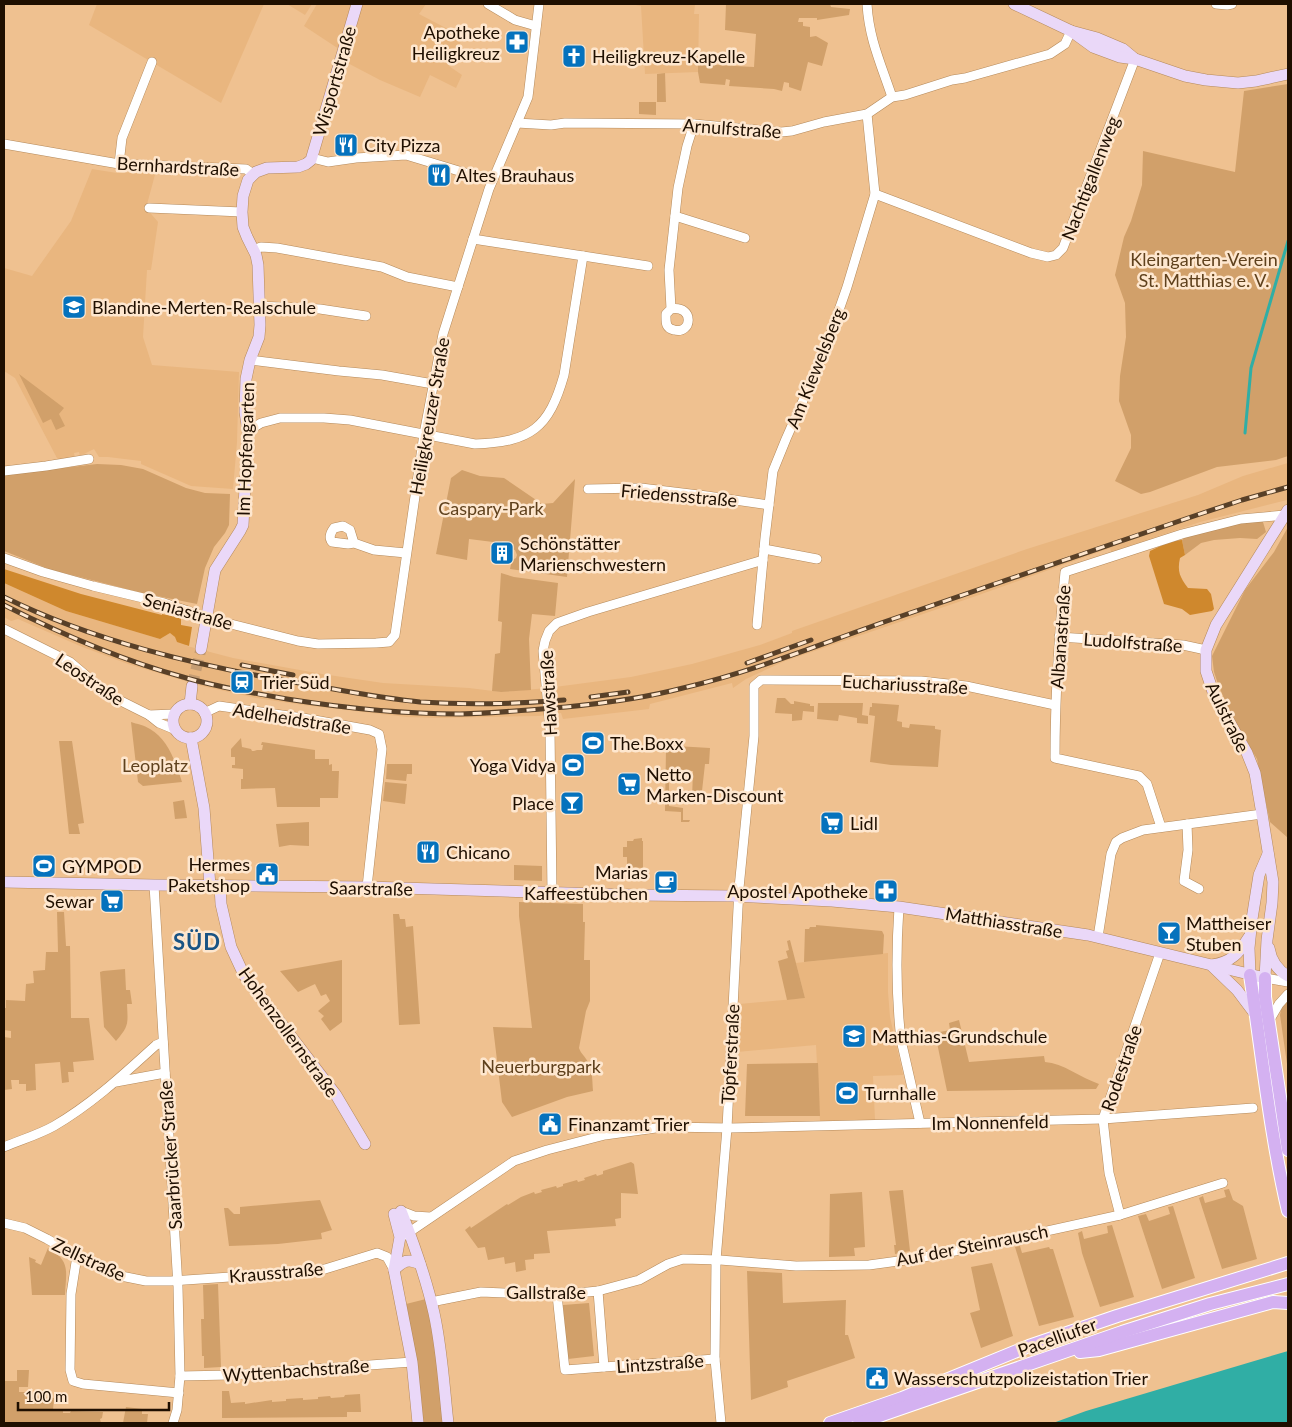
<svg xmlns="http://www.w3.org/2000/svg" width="1292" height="1427" viewBox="0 0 1292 1427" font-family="Lato,sans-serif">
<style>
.built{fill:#e9b67f}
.green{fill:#d1a06a}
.forest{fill:#cf882d}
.water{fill:#30aea5}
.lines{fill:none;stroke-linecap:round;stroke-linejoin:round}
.stream{stroke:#30aea5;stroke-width:3}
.secondary-tunnel{stroke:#c59d73;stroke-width:11;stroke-dasharray:11 5.5;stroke-linecap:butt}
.street-casing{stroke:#b4895a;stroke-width:10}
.secondary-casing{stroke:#b4895a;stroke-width:12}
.primary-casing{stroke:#fff;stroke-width:14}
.street{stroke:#fff;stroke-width:9}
.secondary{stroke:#ead8f8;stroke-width:11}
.primary{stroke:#d4b1f1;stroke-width:12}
.rail-casing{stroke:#584028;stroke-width:5}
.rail{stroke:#fee7cf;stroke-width:3;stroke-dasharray:9;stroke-linecap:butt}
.labels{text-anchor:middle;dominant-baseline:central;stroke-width:5;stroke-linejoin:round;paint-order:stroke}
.poi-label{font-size:18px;fill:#1f0f00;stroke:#fee7cf;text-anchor:start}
.street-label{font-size:18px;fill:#1f0f00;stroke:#fee7cf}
.park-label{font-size:18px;fill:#5f411d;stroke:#fee7cf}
.district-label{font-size:22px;font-weight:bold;letter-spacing:1px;fill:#195384;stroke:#fee7cf}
</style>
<rect width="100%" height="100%" fill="#efc190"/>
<g class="built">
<path d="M97 4H264L221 103 89 25Z"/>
<path d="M287 4H312L305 15Z"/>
<path d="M317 4H426L419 14 463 37 449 66 462 75 456 88 430 75 420 97 380 80 340 59 342 51 304 26Z"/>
<path d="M630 4H695L694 14H699L698 72 645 74 641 6Z"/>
<path d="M92 169 117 173 156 171 146 208 158 222 151 270H147L143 337 152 365 239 372 237 442 233 489 191 486 141 464V461L108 457H99L94 449 80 456 79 452 74 453 75 458 58 460 15 378 4 371V268L32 276 71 221Z"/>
<path d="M1288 463V496L1287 500 1200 522 1111 552 1110 548 976 596 785 661 746 679 733 688 732 683 650 704 649 709 563 719 561 713 539 716 439 718 407 717 303 705 256 698 202 686 128 664 80 646 18 619 11 621 4 617V583L66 611 160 639 170 633 187 646 233 658 322 674 383 683 469 688 501 692 547 688 631 677 692 664 760 645 792 633V631L1027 549 1198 495 1243 476Z"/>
<path d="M888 953V992L890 1017 903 1075 873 1076 875 1120 820 1121 816 1045 737 1052 739 1004 805 998 796 963Z"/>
</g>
<g class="green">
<path d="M726 4H830L831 7 850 9 849 15 817 20V18H799L798 22H803V26L810 27V37L816 36 828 43 822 66 808 62 801 91 789 87V83L784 82 782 91 774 89 729 86 730 80 726 79 725 85 700 83 698 72V64L754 67 756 34 725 30Z"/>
<path d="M665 73 666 102H657V74Z"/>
<path d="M1288 84V456L1276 460 1217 467 1150 492 1141 494 1115 481 1131 448V435L1119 401 1120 376 1126 337 1125 303 1115 275 1124 237 1131 221 1142 185 1143 151 1235 172 1244 91Z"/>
<path d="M639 102H656V115L639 114Z"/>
<path d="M19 374 64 408 59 414 65 426 56 430 51 419 43 423Z"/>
<path d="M97 464 121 465 143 469 186 488 205 493 230 494 229 525 225 533 214 547 205 568 197 604 142 593 49 569 4 551V475Z"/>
<path d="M462 470 480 476 504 478 542 504 553 503 575 479 567 577 510 569 512 560 516 558 517 555 515 550 510 549V546L508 545V542L502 541 501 543 469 539 467 560 436 554 451 478Z"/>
<path d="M1257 520 1263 522 1266 532 1257 539 1240 538 1214 540 1201 543 1185 555 1182 540 1188 535Z"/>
<path d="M1288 527V838L1270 822 1257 759 1231 715 1218 684 1214 672 1212 656 1245 590 1274 552Z"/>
<path d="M501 573 514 577 558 583 555 616 532 614 529 639 531 690 501 692 492 691 495 654 500 653 502 622 498 621Z"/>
<path d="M777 698H785L791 704H794V701L810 704V706H814V712L803 711 802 720 792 721V714L775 713Z"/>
<path d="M818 703H863L862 715 868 716V724L857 723V718L839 715 838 721 817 719Z"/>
<path d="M872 703 899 705 897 721 902 722V727L909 728 910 724 935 726V729L941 730 938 767 891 765 870 762 875 716 869 715 870 707H872Z"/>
<path d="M131 722C137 724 144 725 150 729 168 739 176 763 182 782L143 786 138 782Z"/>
<path d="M241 738 242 747 251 749 252 751H254L257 750H262L263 745H261L262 742 315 750V759H329V765L332 764V771H339L338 798H320V807H277L275 788 241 789V779H243V769L232 768V765H235V757H231V749Z"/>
<path d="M59 741H72L84 823 78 824 80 834H69Z"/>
<path d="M676 746 710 748 709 764H705L701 800 692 799 693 771 669 770V806L683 808V820H690L689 822H681V812L665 811 666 749 676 750Z"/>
<path d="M387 764H412V774H407L406 781 386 779Z"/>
<path d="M385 782 407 784 405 804 383 801Z"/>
<path d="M184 800 187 818 175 819 173 802Z"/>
<path d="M309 822V846L290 845 279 847 276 824Z"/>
<path d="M642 838V841H643V868L627 867V857H623V847H627V841H633L634 839Z"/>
<path d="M514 865 542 866V881L514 880Z"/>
<path d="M519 902 583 904V922H585L584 960H590V1001L586 1011 579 1048C581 1054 585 1056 588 1062 593 1071 592 1081 593 1091L567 1097 512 1117 502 1102 493 1027 532 1028 519 916Z"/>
<path d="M57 912H64L66 946H70L71 1018H89L94 1060 73 1062 74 1072H68L69 1082 62 1083 60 1062 35 1064 36 1090 26 1091V1084H19V1080H11L12 1089 4 1090V1037L11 1038V1031L4 1030V1008H6V1000L25 1001 26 984 34 983 33 971 45 970 46 952H58Z"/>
<path d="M393 914H399L400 919H405L406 927 413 926 420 1024 399 1025Z"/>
<path d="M816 925 882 931 884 935 883 954 804 962 805 929H809L810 927H816Z"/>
<path d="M790 940 805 998 787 1000 778 961 788 958 786 951 789 950 787 941Z"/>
<path d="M342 960V1022L330 1031 321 1019 324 1016 318 1011 330 1001 326 994 321 996 315 984 298 992 280 971Z"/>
<path d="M125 969 126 990H130L132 1004H127C128 1024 129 1026 116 1041L104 1027 100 972 103 971Z"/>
<path d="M1288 1001V1071L1280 1015 1282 1005Z"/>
<path d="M959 1020 969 1062 1044 1056 1045 1062C1063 1063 1081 1078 1099 1084L1096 1089 947 1091 935 1033 950 1030 949 1023Z"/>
<path d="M818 1063 820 1116H745L747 1064Z"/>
<path d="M631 1162 634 1164 638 1194 621 1193V1218L615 1219 616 1226 547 1231 550 1253 534 1254V1259L525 1260 526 1270 516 1272 515 1262 505 1264 504 1257 488 1260 485 1247 478 1248 465 1230 470 1226 471 1228 507 1204 508 1205 521 1197 534 1192 535 1194 542 1192 541 1190 556 1186 557 1188 563 1186V1184L577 1180 578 1182 585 1180 584 1178 596 1174 597 1176 603 1174V1171Z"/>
<path d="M1229 1189 1233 1200 1243 1206 1257 1259 1222 1269 1199 1198 1203 1196 1205 1203 1226 1197 1224 1190Z"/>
<path d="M903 1190 910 1251 895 1254 894 1245H896L889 1191Z"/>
<path d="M862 1192 865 1247 854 1248 855 1256 829 1257 830 1194Z"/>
<path d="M320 1200 332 1230 321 1233 322 1239 278 1244 229 1246 224 1208H228L234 1214H240V1207Z"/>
<path d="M1173 1206 1195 1278 1162 1289 1138 1216 1146 1214 1149 1221 1170 1214 1168 1207Z"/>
<path d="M1112 1225 1134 1297 1100 1307 1082 1253 1078 1233 1082 1231 1084 1239 1108 1233 1107 1226Z"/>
<path d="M1020 1246 1022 1253 1049 1247 1050 1249H1053L1074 1317 1039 1326 1015 1247Z"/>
<path d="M48 1248C71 1261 66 1271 65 1295H32L29 1257 36 1260 35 1262 41 1265Z"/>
<path d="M992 1263 1013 1336 981 1348 970 1313 980 1310 971 1267Z"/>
<path d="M747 1271 782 1273 783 1303 846 1300 845 1335H848L855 1358 787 1381 788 1387 751 1400Z"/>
<path d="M218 1284 221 1367 204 1368V1356H202L201 1319H204L203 1285Z"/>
<path d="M426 1299 437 1359 443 1423H423L406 1304Z"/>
<path d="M589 1303 594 1356 568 1359 563 1305Z"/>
<path d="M17 1370H29L28 1387H19V1392H30L31 1396 54 1398 53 1410 63 1411V1413H70L71 1411 103 1412 102 1418 100 1419 101 1423H4V1381H17Z"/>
<path d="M222 1391H229L231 1403 245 1402V1404L272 1400V1402L286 1401V1399L303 1398V1400L318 1399V1397L330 1396 331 1398 344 1397 345 1395 360 1394 361 1412H347V1417L222 1418Z"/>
<path d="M126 1407 142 1409V1414H148L147 1423H123Z"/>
</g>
<g class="forest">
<path d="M1182 540 1185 555 1180 558C1177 572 1180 577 1188 588L1207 589 1211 594 1214 609 1212 611 1190 615 1182 609 1164 604 1149 556 1150 551 1171 541Z"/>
<path d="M4 569 81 594 162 615V614L181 618V625L192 627 189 646 177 642 175 637 170 633 160 639 66 611 4 583Z"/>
</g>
<path class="water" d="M1288 1351V1423H1053L1086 1411Z"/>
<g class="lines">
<path class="stream" d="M1245 433 1251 368 1288 241"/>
<path class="secondary-tunnel" d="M192 686 201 649"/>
<g class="street-casing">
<g id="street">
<path d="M488 4 515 20 536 26"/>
<path d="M867 4C869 39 881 64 892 97"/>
<path d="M1216 4 1227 5 1232 4"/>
<path d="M517 123 551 125 565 123 694 124 781 132 792 131 824 122 867 114 892 97 905 95 952 80 965 78 1050 54 1065 44 1071 31"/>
<path d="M4 144 119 164 246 169 253 174"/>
<path d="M312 158 328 162 356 158 406 155 492 181"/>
<path d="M119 164 122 138 152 62"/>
<path d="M875 194 1031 253 1048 257 1056 255 1063 248 1135 59"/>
<path d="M149 208 242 212"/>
<path d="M675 216 745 238"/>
<path d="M473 239 648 266"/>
<path d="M253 250 261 247 277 248 354 262 382 267 407 277 458 287"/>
<path d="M259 306 320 309 366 316"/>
<path d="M671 309C695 305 692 335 674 330 665 328 666 322 666 314L671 309 669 270 678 188 687 146 694 124"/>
<path d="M250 360 339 371 382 375 433 384"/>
<path d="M248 431 261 423 280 418H324L350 420 475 444C531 442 549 428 564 375L583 256"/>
<path d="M4 471 46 466 89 459"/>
<path d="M588 489 641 488 707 496 769 505"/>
<path d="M354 543 350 530 343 526 334 528C331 532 328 537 332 542L348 544 354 543 374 550 406 553"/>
<path d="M764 549 817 559"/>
<path d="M4 558 43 572 93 586 164 603 215 620 298 641 318 644 376 643 389 642 395 635 424 434 443 334 489 189 528 97 539 4"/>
<path d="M757 625 765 538 773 471 786 439 824 353 847 287 875 194 867 114"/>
<path d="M4 629 70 662 109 695 149 715 159 723 176 730"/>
<path d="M1059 637 1183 645 1206 650"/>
<path d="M204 713 219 706 303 718 370 730 379 734 382 749 367 887"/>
<path d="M149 715 174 714"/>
<path d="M1187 824 1188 850 1184 881 1199 889"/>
<path d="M1161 827 1147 784 1139 776 1055 758C1055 696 1059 634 1065 572L1182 534 1241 519 1285 515"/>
<path d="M154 885 178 1287 180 1376 177 1410 173 1423"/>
<path d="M552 892 550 730 543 651 545 641 549 631 557 623 588 612 763 560"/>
<path d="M899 907C896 951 896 996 901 1040L920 1123"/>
<path d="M1098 937 1111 854 1116 842 1122 838 1143 830 1262 814"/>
<path d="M1265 978 1288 982"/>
<path d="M1269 1021 1279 1004 1288 994"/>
<path d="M116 1082 165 1073"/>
<path d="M4 1147C20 1140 38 1135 54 1126 92 1104 124 1074 156 1045L163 1042"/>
<path d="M401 1211 414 1216 430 1217"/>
<path d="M1120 1215 1109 1173 1103 1119 1160 953"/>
<path d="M4 1223 25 1228 47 1239 77 1256 116 1275 146 1281H171L306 1272 325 1269 377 1253 387 1257 394 1270"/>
<path d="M405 1235 514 1161 547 1150 605 1135 663 1127 730 1128 1103 1119 1253 1108"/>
<path d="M77 1256 71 1294 70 1370 73 1381 83 1384 179 1393"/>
<path d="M557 1295 565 1370 604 1367 598 1291"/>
<path d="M431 1302 481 1292 557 1295 598 1291 639 1280 668 1264 683 1259 720 1260 796 1266 869 1265 913 1259 960 1250 1120 1215 1223 1183"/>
<path d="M604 1367 715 1359"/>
<path d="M180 1376 230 1375 412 1362"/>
<path d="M721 1423 715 1359 716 1260 727 1128 739 888 754 736V686L761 680H770L921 681 966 686 1055 705"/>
</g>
</g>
<g class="secondary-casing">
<g id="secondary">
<path d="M1014 4 1071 31 1097 38 1123 49 1135 59"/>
<path d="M1071 31 1093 47 1120 57 1135 59 1185 76 1206 80 1238 83 1256 81 1288 74"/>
<path d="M201 649 215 570 240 531 243 525 248 431 245 412 246 379 250 360 259 337 260 325 258 265 256 255 247 237 243 227 242 212 243 196 248 180 256 172 267 168 298 167 306 164 311 160 357 4"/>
<path d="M190 704 192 686"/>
<circle cx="190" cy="721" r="17"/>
<path d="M191 738 204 808 210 886"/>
<path d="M4 882 154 885 367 887 635 895 733 896 832 901 899 907 1088 935 1265 978 1267 940 1272 903 1273 882 1262 814 1255 773 1247 753 1214 695 1206 671V650L1216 625 1288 510"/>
<path d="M220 886 221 904 231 947 244 975 336 1095 365 1144"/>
<path d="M1269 948C1271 960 1277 970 1288 976"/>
<path d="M1212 965C1232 962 1239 953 1249 937"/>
<path d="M1212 966 1237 990 1255 1014"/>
<path d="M1250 975 1249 948 1252 919 1259 875 1268 854"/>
<path d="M401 1211C414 1244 426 1278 434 1313 442 1349 444 1387 448 1423"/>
<path d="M394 1214 400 1237 394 1270 412 1362 418 1423"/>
<path d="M394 1270C403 1261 408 1258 420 1264"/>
</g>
</g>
<g class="primary-casing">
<g id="primary">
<path d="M1250 975C1262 1054 1270 1134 1288 1211"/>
<path d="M1265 978V997L1288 1150"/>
<path d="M1080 1352 1099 1350 1273 1302 1288 1303"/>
<path d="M830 1423 902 1398 1029 1346 1117 1316 1288 1263"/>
<path d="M859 1423 1122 1332 1210 1304 1288 1284"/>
</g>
</g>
<use href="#street" class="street"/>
<use href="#secondary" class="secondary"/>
<use href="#primary" class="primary"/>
<g class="rail-casing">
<g id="rail">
<path d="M4 597C93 641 195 665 293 682 335 689 378 698 420 702 468 705 516 704 564 700"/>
<path d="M4 605C61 634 121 660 183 677 217 687 252 693 287 699 344 708 402 714 460 714 496 713 531 710 566 707 606 703 645 698 683 688 752 672 818 645 884 622 989 586 1093 550 1197 515L1242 500 1288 487"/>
<path d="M747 663 811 640"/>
<path d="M242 665 293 675"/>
<path d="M591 697 628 692"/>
</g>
</g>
<use href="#rail" class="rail"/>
</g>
<defs>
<g id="pharmacy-square" transform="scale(1.25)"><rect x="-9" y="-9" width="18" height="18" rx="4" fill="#0572bd" stroke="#fee7cf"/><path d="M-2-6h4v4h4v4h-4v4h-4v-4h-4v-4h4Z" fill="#fff"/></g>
<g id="church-square" transform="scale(1.25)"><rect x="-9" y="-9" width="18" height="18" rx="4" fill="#0572bd" stroke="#fee7cf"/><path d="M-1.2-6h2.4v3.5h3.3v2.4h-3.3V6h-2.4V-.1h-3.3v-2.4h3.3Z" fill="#fff"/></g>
<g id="restaurant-square" transform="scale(1.25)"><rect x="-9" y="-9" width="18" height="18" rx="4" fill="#0572bd" stroke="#fee7cf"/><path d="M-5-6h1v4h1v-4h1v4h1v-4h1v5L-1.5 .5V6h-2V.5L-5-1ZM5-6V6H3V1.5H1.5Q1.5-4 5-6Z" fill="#fff"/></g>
<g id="school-square" transform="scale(1.25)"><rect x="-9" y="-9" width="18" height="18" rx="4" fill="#0572bd" stroke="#fee7cf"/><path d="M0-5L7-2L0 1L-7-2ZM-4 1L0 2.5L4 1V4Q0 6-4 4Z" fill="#fff"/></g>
<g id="building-square" transform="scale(1.25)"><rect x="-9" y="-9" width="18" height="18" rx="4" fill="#0572bd" stroke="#fee7cf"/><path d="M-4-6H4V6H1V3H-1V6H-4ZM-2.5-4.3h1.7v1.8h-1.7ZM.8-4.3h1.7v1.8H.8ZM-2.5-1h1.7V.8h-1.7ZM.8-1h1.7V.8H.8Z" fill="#fff"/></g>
<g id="station-square" transform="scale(1.25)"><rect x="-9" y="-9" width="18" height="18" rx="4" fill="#0572bd" stroke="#fee7cf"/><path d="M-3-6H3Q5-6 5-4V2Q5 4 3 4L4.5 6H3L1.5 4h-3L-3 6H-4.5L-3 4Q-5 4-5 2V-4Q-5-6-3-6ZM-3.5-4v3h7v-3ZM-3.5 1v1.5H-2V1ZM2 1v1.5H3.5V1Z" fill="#fff"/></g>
<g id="stadium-square" transform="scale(1.25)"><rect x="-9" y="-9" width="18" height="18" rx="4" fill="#0572bd" stroke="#fee7cf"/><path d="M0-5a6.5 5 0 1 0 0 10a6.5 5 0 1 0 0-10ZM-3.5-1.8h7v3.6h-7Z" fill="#fff"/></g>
<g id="supermarket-square" transform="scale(1.25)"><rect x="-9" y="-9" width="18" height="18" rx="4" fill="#0572bd" stroke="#fee7cf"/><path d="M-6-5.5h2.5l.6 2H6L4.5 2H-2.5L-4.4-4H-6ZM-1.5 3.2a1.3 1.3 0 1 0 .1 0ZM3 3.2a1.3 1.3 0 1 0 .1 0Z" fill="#fff"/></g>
<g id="bar-square" transform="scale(1.25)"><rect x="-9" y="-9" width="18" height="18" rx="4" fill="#0572bd" stroke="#fee7cf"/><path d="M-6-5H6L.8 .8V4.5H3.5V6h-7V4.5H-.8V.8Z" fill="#fff"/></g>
<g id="civic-square" transform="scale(1.25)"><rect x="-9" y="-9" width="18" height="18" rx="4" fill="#0572bd" stroke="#fee7cf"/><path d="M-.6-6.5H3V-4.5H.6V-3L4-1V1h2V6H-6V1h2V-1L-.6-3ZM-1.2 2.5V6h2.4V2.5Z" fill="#fff"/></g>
<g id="cafe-square" transform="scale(1.25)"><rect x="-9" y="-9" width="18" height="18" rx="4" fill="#0572bd" stroke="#fee7cf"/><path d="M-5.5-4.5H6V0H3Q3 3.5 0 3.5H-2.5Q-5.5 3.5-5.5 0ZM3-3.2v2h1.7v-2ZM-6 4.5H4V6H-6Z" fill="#fff"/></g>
</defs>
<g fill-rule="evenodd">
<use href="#pharmacy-square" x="517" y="42"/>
<use href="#church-square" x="574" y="56"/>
<use href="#restaurant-square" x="346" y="145"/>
<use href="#restaurant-square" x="439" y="175"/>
<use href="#school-square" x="74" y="307"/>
<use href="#building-square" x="502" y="553"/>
<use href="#station-square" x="242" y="682"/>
<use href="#stadium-square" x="593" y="743"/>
<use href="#stadium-square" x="573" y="765"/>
<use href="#supermarket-square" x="629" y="784"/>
<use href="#bar-square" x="572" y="803"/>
<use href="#supermarket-square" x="832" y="823"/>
<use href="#restaurant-square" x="428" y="852"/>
<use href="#stadium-square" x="44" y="866"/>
<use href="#civic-square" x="267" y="874"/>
<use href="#cafe-square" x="666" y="882"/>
<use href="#pharmacy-square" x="886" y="891"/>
<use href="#supermarket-square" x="112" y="901"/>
<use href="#bar-square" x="1169" y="933"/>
<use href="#school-square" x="854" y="1036"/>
<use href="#stadium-square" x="847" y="1093"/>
<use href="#civic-square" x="550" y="1124"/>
<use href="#civic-square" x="877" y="1378"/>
</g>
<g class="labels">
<g class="poi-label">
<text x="500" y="32" text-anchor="end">Apotheke<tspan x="500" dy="21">Heiligkreuz</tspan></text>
<text x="592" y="56">Heiligkreuz-Kapelle</text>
<text x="364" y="145">City Pizza</text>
<text x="456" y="175">Altes Brauhaus</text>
<text x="92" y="307">Blandine-Merten-Realschule</text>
<text x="520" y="543">Schönstätter<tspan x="520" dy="21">Marienschwestern</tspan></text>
<text x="260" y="682">Trier Süd</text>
<text x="610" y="743">The.Boxx</text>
<text x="556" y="765" text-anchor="end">Yoga Vidya</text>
<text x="646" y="774">Netto<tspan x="646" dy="21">Marken-Discount</tspan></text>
<text x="554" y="803" text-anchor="end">Place</text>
<text x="850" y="823">Lidl</text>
<text x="446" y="852">Chicano</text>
<text x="250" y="864" text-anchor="end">Hermes<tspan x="250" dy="21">Paketshop</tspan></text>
<text x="62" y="866">GYMPOD</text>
<text x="648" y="872" text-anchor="end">Marias<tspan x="648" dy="21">Kaffeestübchen</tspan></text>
<text x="868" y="891" text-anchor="end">Apostel Apotheke</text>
<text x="94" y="901" text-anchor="end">Sewar</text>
<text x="1186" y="923">Mattheiser<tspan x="1186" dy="21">Stuben</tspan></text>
<text x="872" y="1036">Matthias-Grundschule</text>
<text x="864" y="1093">Turnhalle</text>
<text x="568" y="1124">Finanzamt Trier</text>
<text x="894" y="1378">Wasserschutzpolizeistation Trier</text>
</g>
<g class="street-label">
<text transform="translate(334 81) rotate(-74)">Wisportstraße</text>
<text transform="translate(732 128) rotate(4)">Arnulfstraße</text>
<text transform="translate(178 166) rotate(3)">Bernhardstraße</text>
<text transform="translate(1090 178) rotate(-69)">Nachtigallenweg</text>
<text transform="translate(815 368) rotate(-68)">Am Kiewelsberg</text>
<text transform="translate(429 416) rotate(-80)">Heiligkreuzer Straße</text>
<text transform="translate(245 449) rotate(-88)">Im Hopfengarten</text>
<text transform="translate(679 495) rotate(5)">Friedensstraße</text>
<text transform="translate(188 611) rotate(16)">Seniastraße</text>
<text transform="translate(1060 637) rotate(-86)">Albanastraße</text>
<text transform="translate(1133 642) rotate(4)">Ludolfstraße</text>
<text transform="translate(90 679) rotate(34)">Leostraße</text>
<text transform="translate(905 684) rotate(3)">Euchariusstraße</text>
<text transform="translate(548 693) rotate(-93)">Hawstraße</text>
<text transform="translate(1228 717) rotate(64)">Aulstraße</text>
<text transform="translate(292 718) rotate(9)">Adelheidstraße</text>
<text transform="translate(371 888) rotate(1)">Saarstraße</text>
<text transform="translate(1004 922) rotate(9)">Matthiasstraße</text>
<text transform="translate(289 1032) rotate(54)">Hohenzollernstraße</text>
<text transform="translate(730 1054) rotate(-87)">Töpferstraße</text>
<text transform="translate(1121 1068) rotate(-71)">Rodestraße</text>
<text transform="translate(990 1122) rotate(-1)">Im Nonnenfeld</text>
<text transform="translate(170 1155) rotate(-94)">Saarbrücker Straße</text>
<text transform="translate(972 1245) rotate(-11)">Auf der Steinrausch</text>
<text transform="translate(89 1259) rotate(25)">Zellstraße</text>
<text transform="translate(276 1272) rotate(-5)">Krausstraße</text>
<text x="546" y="1292">Gallstraße</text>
<text transform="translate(1057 1337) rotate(-20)">Pacelliufer</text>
<text transform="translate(660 1363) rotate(-4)">Lintzstraße</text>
<text transform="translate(296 1370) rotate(-4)">Wyttenbachstraße</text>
</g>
<g class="park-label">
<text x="1204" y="259">Kleingarten-Verein<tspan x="1204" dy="21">St. Matthias e. V.</tspan></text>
<text x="491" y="508">Caspary-Park</text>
<text x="155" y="765">Leoplatz</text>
<text x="541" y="1066">Neuerburgpark</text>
</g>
<g class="district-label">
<text x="197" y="941">SÜD</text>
</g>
</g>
<rect width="1292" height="1427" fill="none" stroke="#1f0f00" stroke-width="10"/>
<path d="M18 1402v8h151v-8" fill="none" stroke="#1f0f00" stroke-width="2.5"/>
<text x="25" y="1402" font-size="15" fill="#1f0f00" stroke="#fee7cf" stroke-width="4" paint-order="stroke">100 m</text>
</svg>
